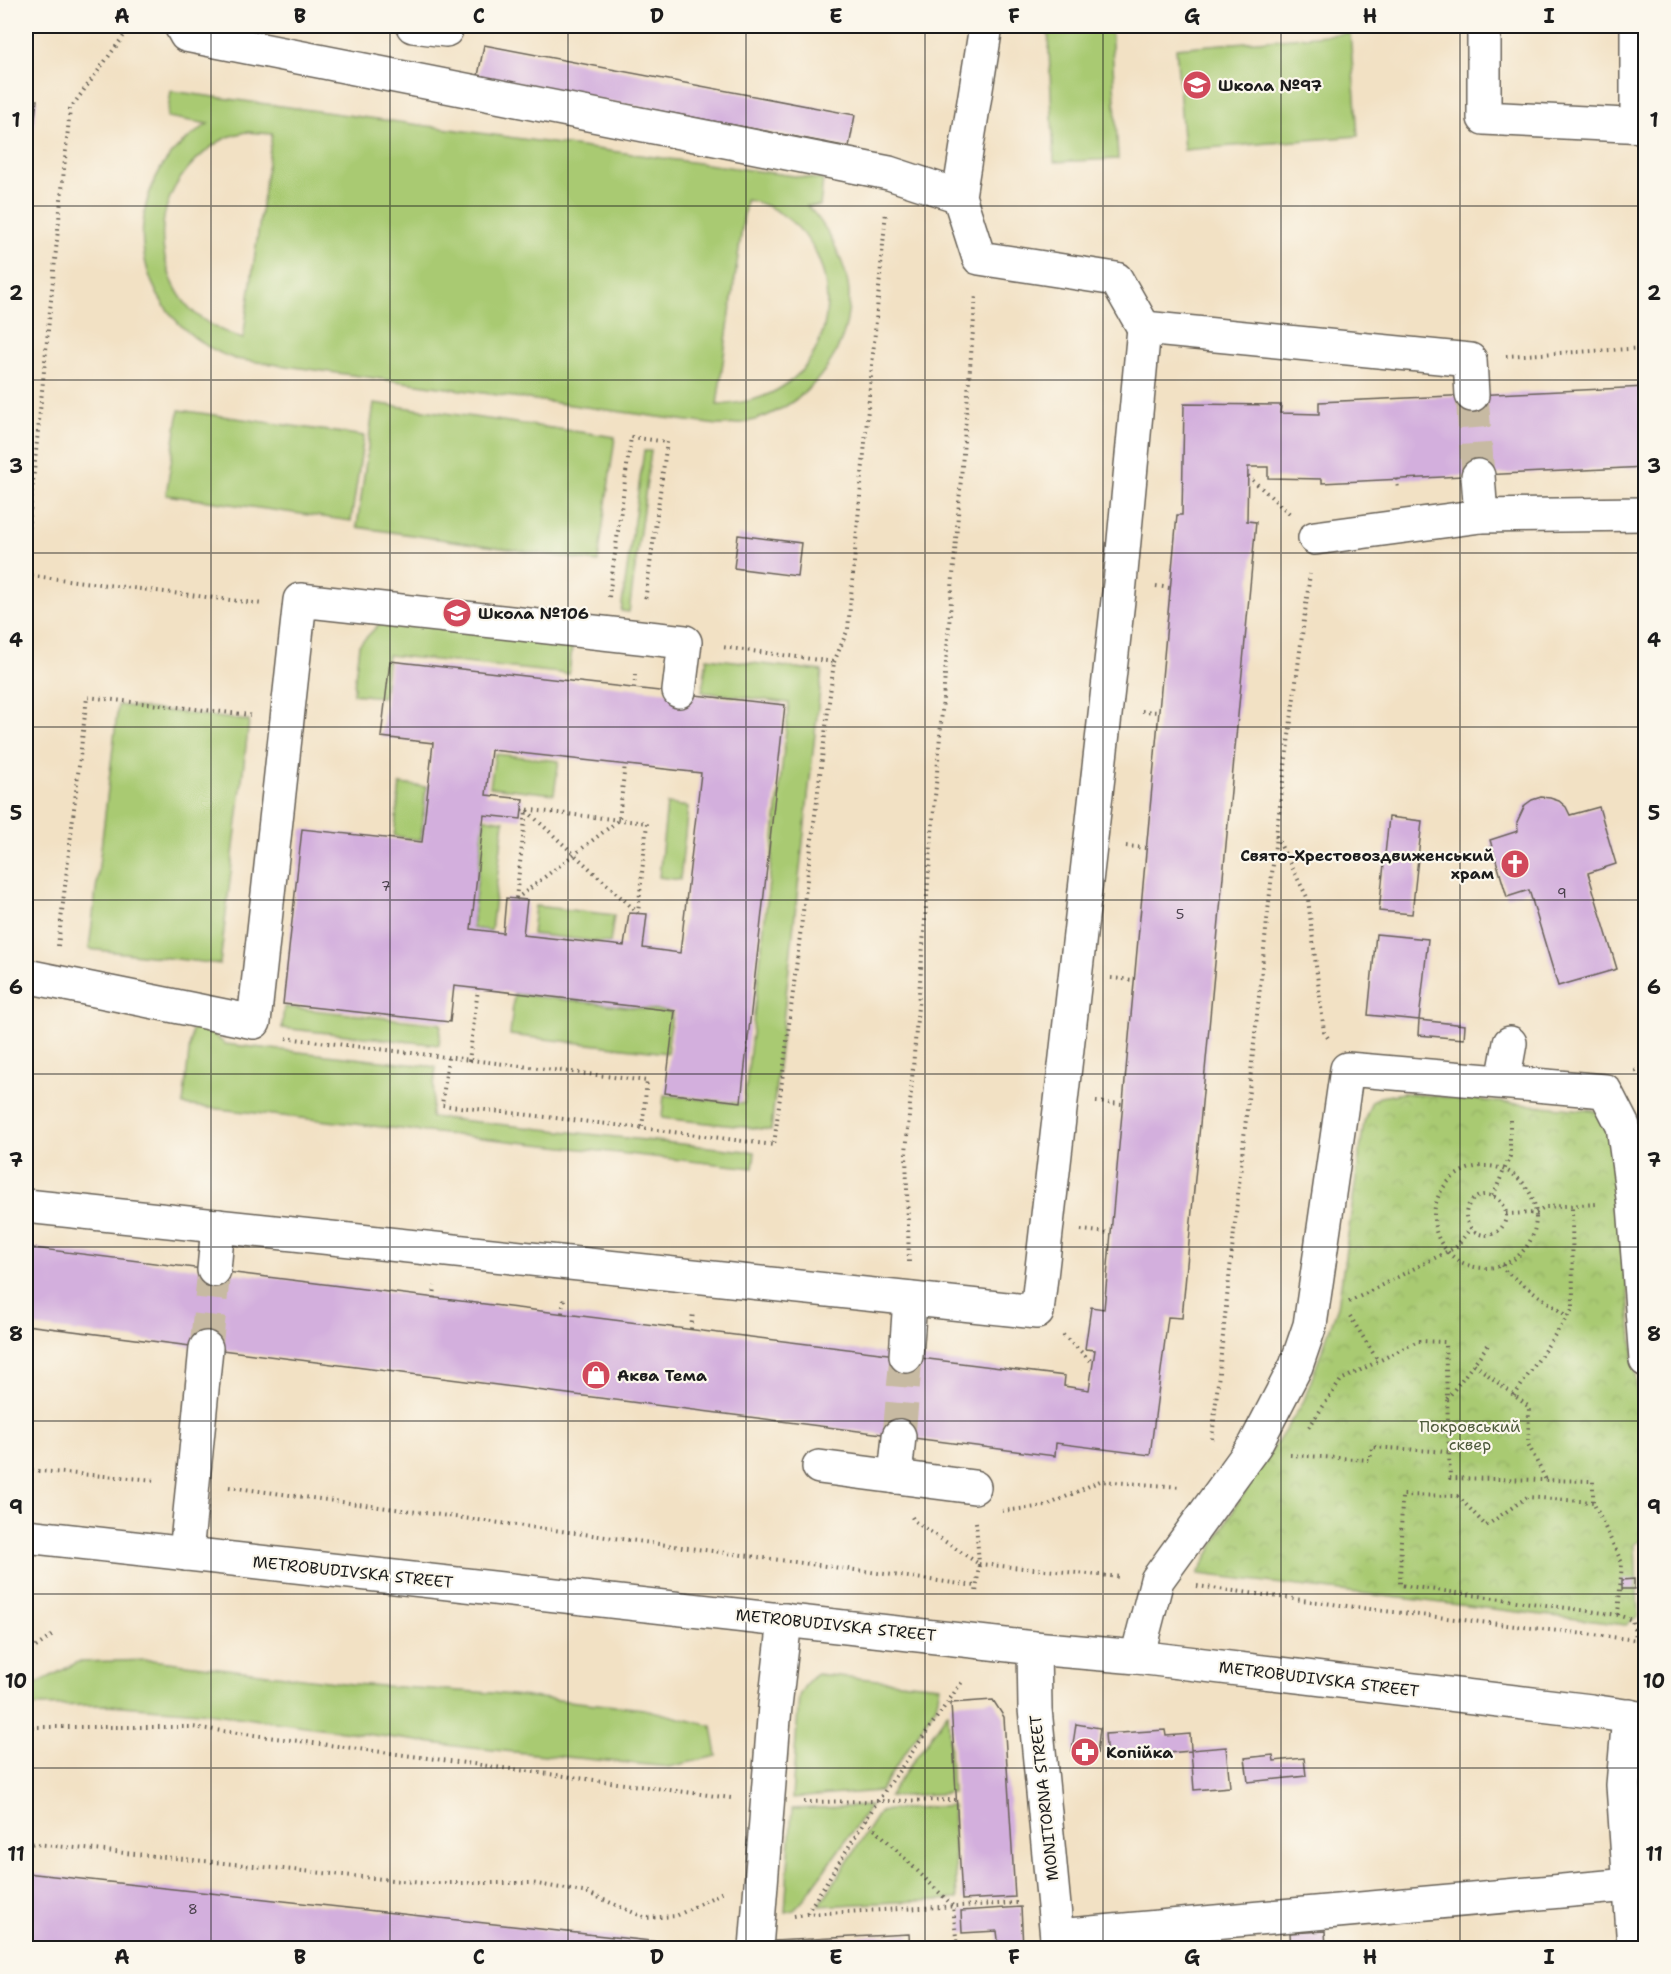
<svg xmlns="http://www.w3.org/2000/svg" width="1671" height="1974" viewBox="0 0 1671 1974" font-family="'Shantell Sans',sans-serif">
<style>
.grass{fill:#a9ca72;stroke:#627347;stroke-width:1.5;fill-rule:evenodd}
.park{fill:url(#park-crowns);stroke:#627347;stroke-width:1.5}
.building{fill:#d3afdd;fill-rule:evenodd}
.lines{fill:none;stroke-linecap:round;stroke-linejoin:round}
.minor-tunnel{stroke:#c7baa2;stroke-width:33;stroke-dasharray:33 16;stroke-linecap:butt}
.minor-casing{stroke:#676157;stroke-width:36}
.major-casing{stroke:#676157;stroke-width:36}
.path{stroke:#676157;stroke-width:4;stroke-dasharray:1.5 4.5;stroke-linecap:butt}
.minor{stroke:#fff;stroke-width:33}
.major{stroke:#fff;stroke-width:33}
.grid{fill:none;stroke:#1c1c1c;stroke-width:1.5;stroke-opacity:0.55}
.labels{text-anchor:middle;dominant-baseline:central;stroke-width:4.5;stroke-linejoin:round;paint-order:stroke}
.number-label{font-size:14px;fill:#4a414c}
.poi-label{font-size:16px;font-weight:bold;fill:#1c1c1c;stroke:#fbf7ec;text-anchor:start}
.park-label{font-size:16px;fill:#4d593a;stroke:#fbf7ec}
.street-label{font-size:16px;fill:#1c1c1c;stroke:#fbf7ec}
.neatline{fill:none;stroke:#1c1c1c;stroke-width:2}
.grid-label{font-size:20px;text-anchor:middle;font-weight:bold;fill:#1c1c1c}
</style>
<defs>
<pattern id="park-crowns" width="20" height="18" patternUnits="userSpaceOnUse" patternTransform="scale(1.5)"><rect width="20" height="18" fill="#a9ca72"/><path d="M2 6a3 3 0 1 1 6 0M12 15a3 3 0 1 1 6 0" fill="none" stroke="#91ad62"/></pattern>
</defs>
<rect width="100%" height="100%" fill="#fbf7ec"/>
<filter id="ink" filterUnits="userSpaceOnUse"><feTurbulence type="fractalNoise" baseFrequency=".0167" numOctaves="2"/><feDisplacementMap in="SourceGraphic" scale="12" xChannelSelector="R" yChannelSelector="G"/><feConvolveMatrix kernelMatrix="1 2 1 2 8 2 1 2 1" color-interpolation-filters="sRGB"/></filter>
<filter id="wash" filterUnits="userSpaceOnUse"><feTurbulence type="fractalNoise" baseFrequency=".008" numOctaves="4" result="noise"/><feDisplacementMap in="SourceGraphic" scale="24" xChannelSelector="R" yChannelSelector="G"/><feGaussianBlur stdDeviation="1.35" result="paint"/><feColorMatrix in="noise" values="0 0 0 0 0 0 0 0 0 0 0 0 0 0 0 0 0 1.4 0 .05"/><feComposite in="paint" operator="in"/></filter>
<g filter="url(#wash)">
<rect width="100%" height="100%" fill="#f2e1c4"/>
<g class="grass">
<path d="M1076 26H1111L1118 159 1054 162 1048 27Z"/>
<path d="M1350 33 1358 136 1184 150 1176 48Z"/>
<path d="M171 91 823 180 820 206H807C818 216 826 228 833 242 841 258 849 277 849 295 851 366 787 427 717 425L235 359C155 332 117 243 161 168 173 149 190 136 208 124L167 117ZM246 132 272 134 243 339C227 333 212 327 198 316 183 304 172 285 167 266 156 226 166 190 195 161 204 153 213 144 224 139 231 135 239 134 246 132ZM746 200C762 202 774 208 787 218 841 258 841 350 782 387 762 400 741 403 717 405Z"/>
<path d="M374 403 615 437 598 562 357 527Z"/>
<path d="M179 410 364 436 351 521 166 495Z"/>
<path d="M644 451H651L629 612 621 611Z"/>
<path d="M385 618 573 639 569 674 388 655 383 697 353 694 359 645Z"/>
<path d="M707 658 822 671 771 1130 662 1118 664 1095 744 1104 789 703 702 692Z"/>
<path d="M118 705 249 721 220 964 89 949Z"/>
<path d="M495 754 559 761 554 794 490 787Z"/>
<path d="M400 784 426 787 421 840 394 836Z"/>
<path d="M667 804 688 807 680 880 659 877Z"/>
<path d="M484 818 504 821 491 931 472 928Z"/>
<path d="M535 906 614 915 610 943 532 934Z"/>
<path d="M514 994 672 1012 667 1053 510 1035Z"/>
<path d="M284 1007 441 1024 439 1045 282 1028Z"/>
<path d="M193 1018 225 1044 436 1067 431 1117 755 1152 753 1168 183 1105Z"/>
<path d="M152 1660 352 1684 492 1693 644 1709 712 1726 717 1756 669 1767 463 1747 200 1712 108 1705 26 1706V1689L78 1662Z"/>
<path d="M817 1674 940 1686 936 1706 880 1791 792 1798 799 1696C804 1687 808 1679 817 1674Z"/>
<path d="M948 1712 952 1793 888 1797Z"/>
<path d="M952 1805 957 1899 819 1906 880 1811Z"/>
<path d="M870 1806 801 1903 794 1910 785 1912 792 1809Z"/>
</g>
<path class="park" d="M1403 1093 1605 1112 1621 1214 1645 1484V1538L1635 1544 1638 1616 1626 1625 1198 1574 1235 1507 1303 1403 1338 1306 1364 1122 1372 1101 1380 1097Z"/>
<g id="blocks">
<g class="building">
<path d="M484 45 855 115 849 147 478 76Z"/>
<path d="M26 99 37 100 27 189H26Z"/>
<path d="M1646 387V467L1322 483V479L1268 478V467H1248L1247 521 1256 522 1182 1318 1168 1317 1150 1455 1056 1443 1055 1456 26 1325V1247L1065 1376 1064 1386 1089 1390 1095 1350 1085 1349 1091 1307 1104 1309 1177 515H1182L1184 404 1281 405 1280 413 1319 414V402Z"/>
<path d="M738 535 801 543 797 576 734 568Z"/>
<path d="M390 661 785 705 741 1102 665 1093 675 1011 454 986 450 1022 283 1004 302 829 422 842 433 743 381 737ZM491 750 701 773 680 953 643 948 647 914 629 913 624 946 523 935 527 900 516 899 506 898 503 933 471 929 484 815 521 819 523 799 486 795Z"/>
<path d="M1541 797 1550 798 1559 801 1566 807 1570 815 1599 807 1616 864 1588 873 1617 969 1558 986 1529 890 1507 897 1490 840 1518 831 1517 822 1525 805 1532 800Z"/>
<path d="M1389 817 1422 821 1412 914 1379 911Z"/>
<path d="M1376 934 1428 939 1419 1020 1465 1025 1464 1039 1418 1035 1419 1020 1368 1015Z"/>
<path d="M1634 1579V1589H1622V1580Z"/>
<path d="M993 1700 1004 1717 1015 1897 962 1900 951 1703Z"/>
<path d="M1076 1724 1100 1728 1097 1754 1072 1751Z"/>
<path d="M1165 1730 1166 1736 1190 1734 1191 1750 1226 1747 1230 1787 1194 1790 1191 1750V1751L1107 1758 1105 1734Z"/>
<path d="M1273 1755 1274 1761 1304 1758 1306 1776 1248 1782 1245 1758Z"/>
<path d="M26 1873 696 1946 695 1948H26Z"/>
<path d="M1021 1907 1023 1948H999L997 1931 962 1933 961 1911Z"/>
<path d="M1325 1931 1326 1948H1291L1290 1933Z"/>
<path d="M909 1934 910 1948H775V1941Z"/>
<path d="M1156 1936 1157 1948H1091Z"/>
<path d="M1372 1944V1948H1330V1947Z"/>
</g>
</g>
</g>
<g filter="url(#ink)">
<use href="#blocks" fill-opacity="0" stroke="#676157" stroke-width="1.5"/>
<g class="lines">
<g class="minor-tunnel">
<path d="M1472 395 1478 476"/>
<path d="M206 1348 214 1270"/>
<path d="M899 1436 906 1356"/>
</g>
<g class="minor-casing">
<g id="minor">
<path d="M181 26 186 35 889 173 959 196"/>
<path d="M413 26 446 30 447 26"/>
<path d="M986 26 959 196 979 258 1116 279 1144 328"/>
<path d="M1637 26V125"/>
<path d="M1484 33V118L1646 126"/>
<path d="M1478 476 1481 516 1646 514"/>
<path d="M1315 538 1481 516"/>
<path d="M26 976 254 1022 300 600 685 642 679 691"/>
<path d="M1503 1082 1510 1043"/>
<path d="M26 1206 1037 1312 1120 583 1144 328 1470 360 1472 395"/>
<path d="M214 1270 218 1226"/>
<path d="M906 1356 910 1299"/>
<path d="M819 1467 974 1487"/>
<path d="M895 1477 899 1436"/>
<path d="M186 1554 206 1348"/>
<path d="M1034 1648 1035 1709 1058 1948"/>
<path d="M1137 1657 1157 1580 1255 1445 1296 1366 1310 1325 1347 1069 1605 1091 1623 1126 1634 1205 1646 1360"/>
<path d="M1629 1716 1623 1785 1634 1948"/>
<path d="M1057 1936 1629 1885"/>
<path d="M756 1948 775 1706 785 1620"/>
</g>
</g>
<g class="major-casing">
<path id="major" d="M26 1536 1034 1648 1137 1657 1591 1711 1646 1719"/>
</g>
<g class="path">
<path d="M1506 356 1646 348"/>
<path d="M1248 476 1290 514"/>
<path d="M1397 479 1398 490"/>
<path d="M26 552 70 109 131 26"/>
<path d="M26 575 263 604"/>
<path d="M1156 586 1170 588"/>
<path d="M609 597 631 437 667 442 645 601"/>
<path d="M834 662 848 629 886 211"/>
<path d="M634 688 635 674"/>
<path d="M1142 711 1159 712"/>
<path d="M522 809 647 823 638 913"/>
<path d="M527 811 638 913"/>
<path d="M1276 836 1308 899 1324 1032 1328 1038"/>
<path d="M1126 846 1146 848"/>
<path d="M516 898 526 811"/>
<path d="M516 899 619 820 625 764"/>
<path d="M58 946 87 697 250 715"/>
<path d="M1111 978 1134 980"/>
<path d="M286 1038 647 1081 642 1128 774 1145 834 662 722 647"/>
<path d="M448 1058 442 1105 642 1128"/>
<path d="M469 1061 478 989"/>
<path d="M1635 1071 1646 1065"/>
<path d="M1096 1102 1123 1104"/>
<circle cx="1485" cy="1217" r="51"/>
<circle cx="1486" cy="1215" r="20"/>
<path d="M1493 1196 1510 1156V1119"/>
<path d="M1506 1214 1536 1213 1546 1207 1597 1204"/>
<path d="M1081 1230 1111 1233"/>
<path d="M909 1262 906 1153 976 294"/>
<path d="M1502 1265 1506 1272 1567 1316"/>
<path d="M434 1298 435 1286"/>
<path d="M1349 1302 1456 1247 1471 1228"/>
<path d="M562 1313 564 1299"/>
<path d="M1350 1316 1378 1361"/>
<path d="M691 1329 693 1312"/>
<path d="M1063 1335 1093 1363"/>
<path d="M1474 1364 1529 1407 1528 1444 1546 1480"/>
<path d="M1514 1396 1573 1308 1572 1205"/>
<path d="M1447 1399 1488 1345"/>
<path d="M1309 1427 1341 1380 1418 1341 1445 1342 1450 1478 1593 1481V1502"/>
<path d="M1212 1439 1276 836 1310 574"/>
<path d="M1290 1455 1370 1460 1372 1447 1449 1452"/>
<path d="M26 1470 156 1480"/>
<path d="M229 1487 976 1586"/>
<path d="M1002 1511 1046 1506 1100 1481 1181 1487"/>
<path d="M912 1517 914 1521 979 1564 976 1593"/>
<path d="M976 1522 979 1564 1121 1577"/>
<path d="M1197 1586 1385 1611 1646 1641"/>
<path d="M1618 1615 1622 1563 1593 1502 1527 1497 1486 1526 1458 1496 1402 1495 1400 1585 1618 1615 1632 1620 1637 1640"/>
<path d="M26 1654 53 1635"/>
<path d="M26 1727H192L731 1798"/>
<path d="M804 1802 956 1800"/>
<path d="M866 1820 953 1906 957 1948"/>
<path d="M26 1843 422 1883H532L588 1893 646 1918 676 1916 725 1891"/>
<path d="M807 1913 877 1802 964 1679"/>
<path d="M794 1916 806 1914 1017 1903"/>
<path d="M1428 1942 1444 1948"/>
</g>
<use href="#minor" class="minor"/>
<use href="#major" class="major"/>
</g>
</g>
<path class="grid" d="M211 26V1948M390 26V1948M568 26V1948M746 26V1948M925 26V1948M1103 26V1948M1281 26V1948M1460 26V1948M26 206H1646M26 380H1646M26 553H1646M26 727H1646M26 900H1646M26 1074H1646M26 1247H1646M26 1421H1646M26 1594H1646M26 1768H1646"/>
<defs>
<g id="school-disc" transform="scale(1.5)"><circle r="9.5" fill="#d1495b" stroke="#fbf7ec"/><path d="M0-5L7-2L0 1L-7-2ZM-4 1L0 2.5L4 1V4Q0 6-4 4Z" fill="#fff"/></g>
<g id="church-disc" transform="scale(1.5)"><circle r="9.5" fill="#d1495b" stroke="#fbf7ec"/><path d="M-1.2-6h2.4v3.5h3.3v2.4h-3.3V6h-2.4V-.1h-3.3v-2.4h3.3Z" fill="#fff"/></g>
<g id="shop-disc" transform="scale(1.5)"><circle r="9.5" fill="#d1495b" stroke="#fbf7ec"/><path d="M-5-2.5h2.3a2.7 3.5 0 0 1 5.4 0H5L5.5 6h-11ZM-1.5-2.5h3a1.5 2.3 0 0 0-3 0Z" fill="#fff"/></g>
<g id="pharmacy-disc" transform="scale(1.5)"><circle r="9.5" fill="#d1495b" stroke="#fbf7ec"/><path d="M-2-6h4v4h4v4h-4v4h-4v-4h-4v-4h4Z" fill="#fff"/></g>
</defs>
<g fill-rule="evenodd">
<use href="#school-disc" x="1197" y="85"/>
<use href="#school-disc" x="457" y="613"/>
<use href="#church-disc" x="1515" y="864"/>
<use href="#shop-disc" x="596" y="1375"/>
<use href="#pharmacy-disc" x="1085" y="1752"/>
</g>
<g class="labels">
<g class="number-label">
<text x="386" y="886">7</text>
<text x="1562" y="893">9</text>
<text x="1180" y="914">5</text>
<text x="193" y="1909">8</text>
</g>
<g class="poi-label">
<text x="1218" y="85">Школа №97</text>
<text x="478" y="613">Школа №106</text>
<text x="1494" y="855" text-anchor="end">Свято-Хрестовоздвиженський<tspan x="1494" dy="18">храм</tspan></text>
<text x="617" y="1375">Аква Тема</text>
<text x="1106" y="1752">Копійка</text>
</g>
<g class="park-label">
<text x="1470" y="1426">Покровський<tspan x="1470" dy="18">сквер</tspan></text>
</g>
<g class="street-label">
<text transform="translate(353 1572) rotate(6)">METROBUDIVSKA STREET</text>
<text transform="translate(836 1625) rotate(6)">METROBUDIVSKA STREET</text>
<text transform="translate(1319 1679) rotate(7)">METROBUDIVSKA STREET</text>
<text transform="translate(1044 1798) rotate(-96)">MONITORNA STREET</text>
</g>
</g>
<rect width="1671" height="1974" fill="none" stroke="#fbf7ec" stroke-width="66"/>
<rect x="33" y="33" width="1605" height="1908" class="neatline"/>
<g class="grid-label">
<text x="122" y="23">A</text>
<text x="300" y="23">B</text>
<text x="479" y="23">C</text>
<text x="657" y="23">D</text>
<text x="836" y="23">E</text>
<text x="1014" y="23">F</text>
<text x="1192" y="23">G</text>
<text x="1370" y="23">H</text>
<text x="1549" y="23">I</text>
<text x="16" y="127">1</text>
<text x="1654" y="127">1</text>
<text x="16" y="300">2</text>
<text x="1654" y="300">2</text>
<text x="16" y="473">3</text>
<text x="1654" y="473">3</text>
<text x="16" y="647">4</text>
<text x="1654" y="647">4</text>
<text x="16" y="820">5</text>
<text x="1654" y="820">5</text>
<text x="16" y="994">6</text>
<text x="1654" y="994">6</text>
<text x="16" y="1167">7</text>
<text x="1654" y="1167">7</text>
<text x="16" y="1341">8</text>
<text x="1654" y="1341">8</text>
<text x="16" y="1514">9</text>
<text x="1654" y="1514">9</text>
<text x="16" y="1688">10</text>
<text x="1654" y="1688">10</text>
<text x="16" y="1861">11</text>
<text x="1654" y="1861">11</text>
<text x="122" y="1964">A</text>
<text x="300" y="1964">B</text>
<text x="479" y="1964">C</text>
<text x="657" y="1964">D</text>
<text x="836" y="1964">E</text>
<text x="1014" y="1964">F</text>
<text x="1192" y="1964">G</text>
<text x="1370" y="1964">H</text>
<text x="1549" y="1964">I</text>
</g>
</svg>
